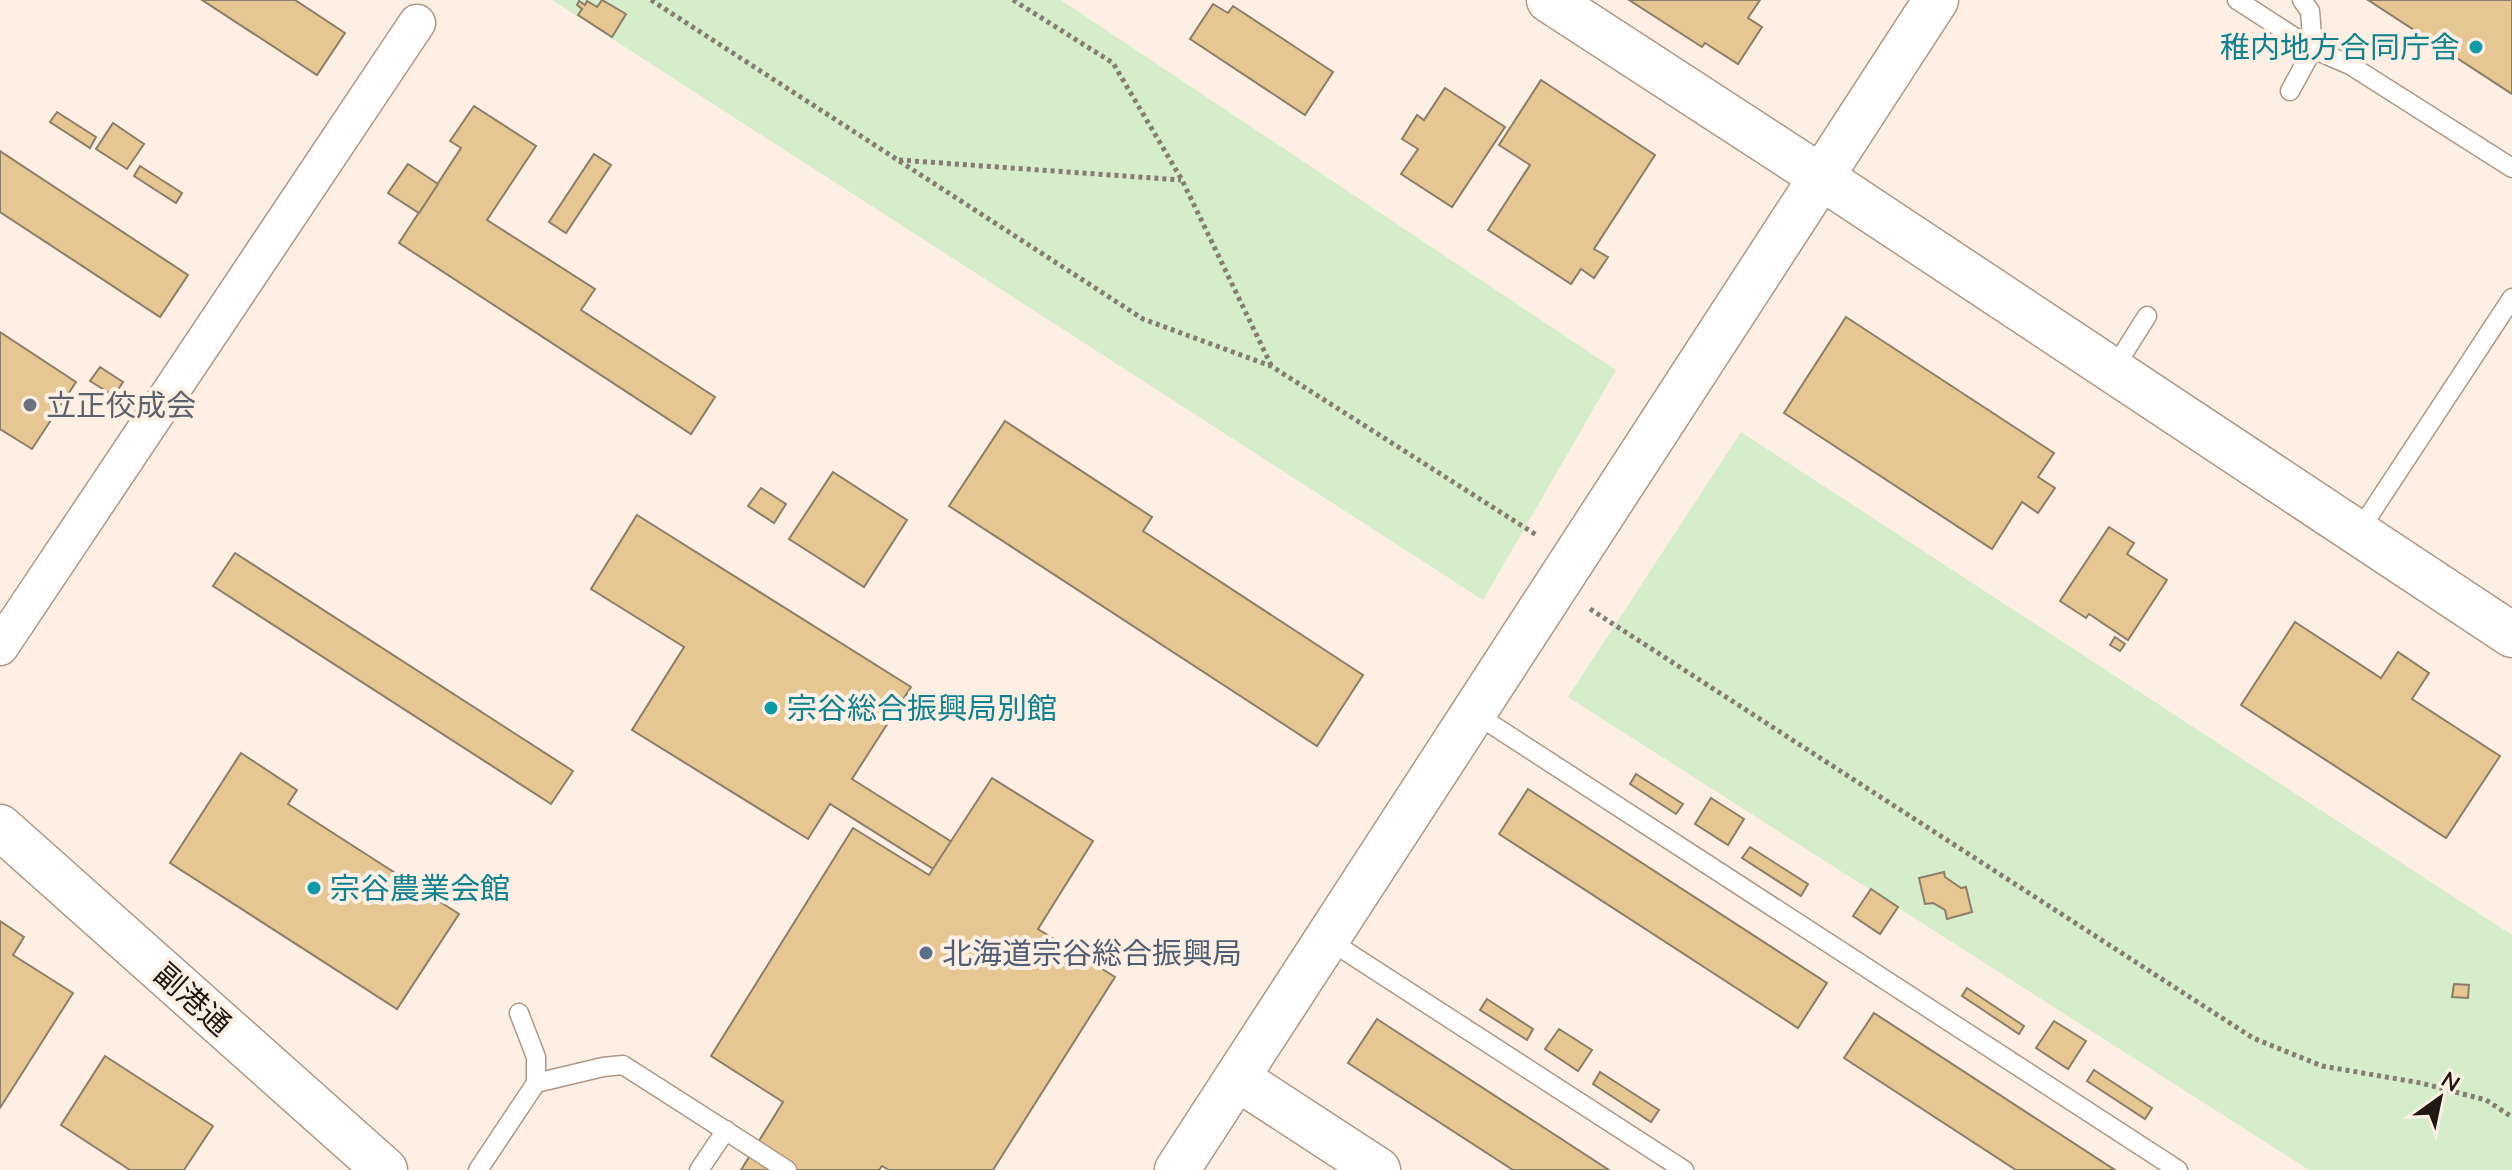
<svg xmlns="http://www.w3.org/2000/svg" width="2512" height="1170" viewBox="0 0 2512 1170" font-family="Mulish,'Noto Sans JP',sans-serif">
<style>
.green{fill:#d5edcb}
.building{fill:#e6c693;stroke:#8c7e68;stroke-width:2}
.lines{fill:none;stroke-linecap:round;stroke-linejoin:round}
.lane-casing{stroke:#ae9786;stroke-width:21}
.street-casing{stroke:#ae9786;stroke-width:39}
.secondary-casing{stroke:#ae9786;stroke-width:47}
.path{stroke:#877c73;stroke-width:5;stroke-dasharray:4 4;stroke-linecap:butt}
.lane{stroke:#fff;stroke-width:18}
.street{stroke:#fff;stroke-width:36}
.secondary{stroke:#fff;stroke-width:44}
.culture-dot{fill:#0f9aa8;stroke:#feefe4;stroke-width:3}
.worship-dot{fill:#6b7280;stroke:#feefe4;stroke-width:3}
.service-dot{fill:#5c6f8a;stroke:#feefe4;stroke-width:3}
.labels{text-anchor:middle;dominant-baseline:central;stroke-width:8;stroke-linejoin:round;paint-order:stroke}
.culture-label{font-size:30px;fill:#0d838f;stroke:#feefe4;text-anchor:start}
.worship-label{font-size:30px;fill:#5b616d;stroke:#feefe4;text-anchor:start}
.service-label{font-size:30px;fill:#4e5e75;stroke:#feefe4;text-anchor:start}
.street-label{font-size:30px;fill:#211812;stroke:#feefe4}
</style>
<rect width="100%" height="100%" fill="#feefe4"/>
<g class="green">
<path d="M552 0H1061L1616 370 1483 600Z"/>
<path d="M1741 432 2512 935V1170H2309L1568 697Z"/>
</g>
<g class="building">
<path d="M202 0H295L345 33 317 75Z"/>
<path d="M602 0 626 14 612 37 578 15 582 9 577 5 579 1 585 5 587 1 597 7Z"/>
<path d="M1629 0H1760L1748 18 1762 27 1738 64 1705 43 1702 47Z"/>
<path d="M2368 0H2512V94Z"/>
<path d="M1213 4 1228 13 1233 6 1333 72 1305 115 1190 39Z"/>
<path d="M1541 80 1655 155 1594 249 1608 257 1594 278 1581 269 1571 284 1488 230 1530 165 1499 145Z"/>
<path d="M1445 88 1505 127 1452 207 1401 174 1418 149 1402 139 1417 115 1424 120Z"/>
<path d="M474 106 536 146 487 220 595 289 581 310 715 397 691 434 399 243 461 148 450 141Z"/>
<path d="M57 112 96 137 90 148 50 122Z"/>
<path d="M113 123 144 144 127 169 96 149Z"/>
<path d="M0 151 188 275 160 317 0 212Z"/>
<path d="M594 154 611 165 566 233 549 222Z"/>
<path d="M408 164 438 184 419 213 388 193Z"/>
<path d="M140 166 182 193 176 203 134 176Z"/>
<path d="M1846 317 2054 453 2038 477 2055 488 2038 513 2022 502 1992 549 1784 413Z"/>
<path d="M0 332 76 382 32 449 0 429Z"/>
<path d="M100 367 123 382 114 396 90 381Z"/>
<path d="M1005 421 1152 517 1143 531 1363 675 1317 746 949 506Z"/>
<path d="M833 472 907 520 864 587 789 539Z"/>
<path d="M761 488 786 504 774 523 748 506Z"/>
<path d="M637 515 911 687 852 779 952 842 935 870 830 804 808 839 632 730 684 647 591 589Z"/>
<path d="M2109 527 2134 543 2127 554 2167 580 2128 640 2089 614 2086 618 2060 601Z"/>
<path d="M235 553 573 771 551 804 213 586Z"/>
<path d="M2295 622 2381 678 2398 652 2429 673 2412 699 2500 756 2446 838 2241 705Z"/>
<path d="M2115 637 2125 644 2120 651 2110 645Z"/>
<path d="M241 753 297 790 288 804 459 914 397 1009 170 863Z"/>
<path d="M1636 774 1683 804 1676 814 1630 784Z"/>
<path d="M992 778 1093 841 1038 929 1115 977 993 1170H889L882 1166 879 1170H741L783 1102 711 1056 853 828 929 875Z"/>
<path d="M1528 789 1827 983 1798 1028 1499 834Z"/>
<path d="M1711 798 1744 819 1728 845 1695 824Z"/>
<path d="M1750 847 1808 884 1801 896 1742 858Z"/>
<path d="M1944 872 1945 877 1961 888 1966 887 1972 912 1947 919 1945 910 1933 903 1925 904 1919 878Z"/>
<path d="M1871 889 1898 907 1880 934 1853 916Z"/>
<path d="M0 921 24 937 13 955 73 993 0 1108Z"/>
<path d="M2454 984 2469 985 2468 998 2452 997Z"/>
<path d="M1967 988 2024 1026 2019 1034 1962 996Z"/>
<path d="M1487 999 1533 1029 1527 1040 1480 1010Z"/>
<path d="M1874 1013 2115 1170H2016L1844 1058Z"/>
<path d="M1377 1019 1609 1170H1513L1348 1063Z"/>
<path d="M2054 1021 2086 1041 2068 1069 2036 1048Z"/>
<path d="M1559 1029 1592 1050 1578 1071 1545 1049Z"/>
<path d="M105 1056 213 1126 184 1170H130L61 1125Z"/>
<path d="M2094 1070 2152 1108 2145 1119 2087 1081Z"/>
<path d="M1600 1072 1659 1110 1651 1122 1593 1084Z"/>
</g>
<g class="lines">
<g class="lane-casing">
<g id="lane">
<path d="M2237 0 2313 49 2290 91"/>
<path d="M2302 0 2310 11 2313 49 2350 65 2512 168"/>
<path d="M2113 370 2147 316"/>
<path d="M2357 534 2512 298"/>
<path d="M1474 713 2178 1170"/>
<path d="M1327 939 1684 1170"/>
<path d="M536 1083 603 1067 623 1065 787 1170"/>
<path d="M478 1170 536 1083V1057L519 1013"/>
<path d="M699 1170 726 1130"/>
</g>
</g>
<g class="street-casing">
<path id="street" d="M0 647 417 23"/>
</g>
<g class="secondary-casing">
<g id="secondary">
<path d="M1549 0 1821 177 2512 635"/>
<path d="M0 827 385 1170"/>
<path d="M1237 1078 1378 1170"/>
<path d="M1177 1170 1936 0"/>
</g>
</g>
<g class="path">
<path d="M651 0 1143 319 1271 366 1538 536"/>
<path d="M1013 0 1113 63 1182 180 1271 365"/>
<path d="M899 160 1181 180"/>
<path d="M1590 609 2253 1038 2322 1066 2421 1083 2486 1100 2512 1117"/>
</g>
<use href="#lane" class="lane"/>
<use href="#street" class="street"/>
<use href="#secondary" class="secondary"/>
</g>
<g class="culture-dot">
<circle cx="2476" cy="47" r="8"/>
<circle cx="771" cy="708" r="8"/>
<circle cx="314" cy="888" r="8"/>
</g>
<circle class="worship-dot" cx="30" cy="405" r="8"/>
<circle class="service-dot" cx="926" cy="953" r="8"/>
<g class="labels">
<g class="culture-label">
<text x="2460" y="47" text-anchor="end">稚内地方合同庁舎</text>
<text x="787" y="708">宗谷総合振興局別館</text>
<text x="330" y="888">宗谷農業会館</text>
</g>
<g class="worship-label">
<text x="46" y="405">立正佼成会</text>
</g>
<g class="service-label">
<text x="942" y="953">北海道宗谷総合振興局</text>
</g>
<g class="street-label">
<text transform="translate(193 999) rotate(42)">副港通</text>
</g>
</g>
<g transform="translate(2440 1098) rotate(33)" stroke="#feefe4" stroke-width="6" paint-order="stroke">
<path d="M0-6L14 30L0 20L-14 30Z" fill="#211812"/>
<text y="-12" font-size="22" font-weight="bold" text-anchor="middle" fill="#211812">N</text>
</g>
</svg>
